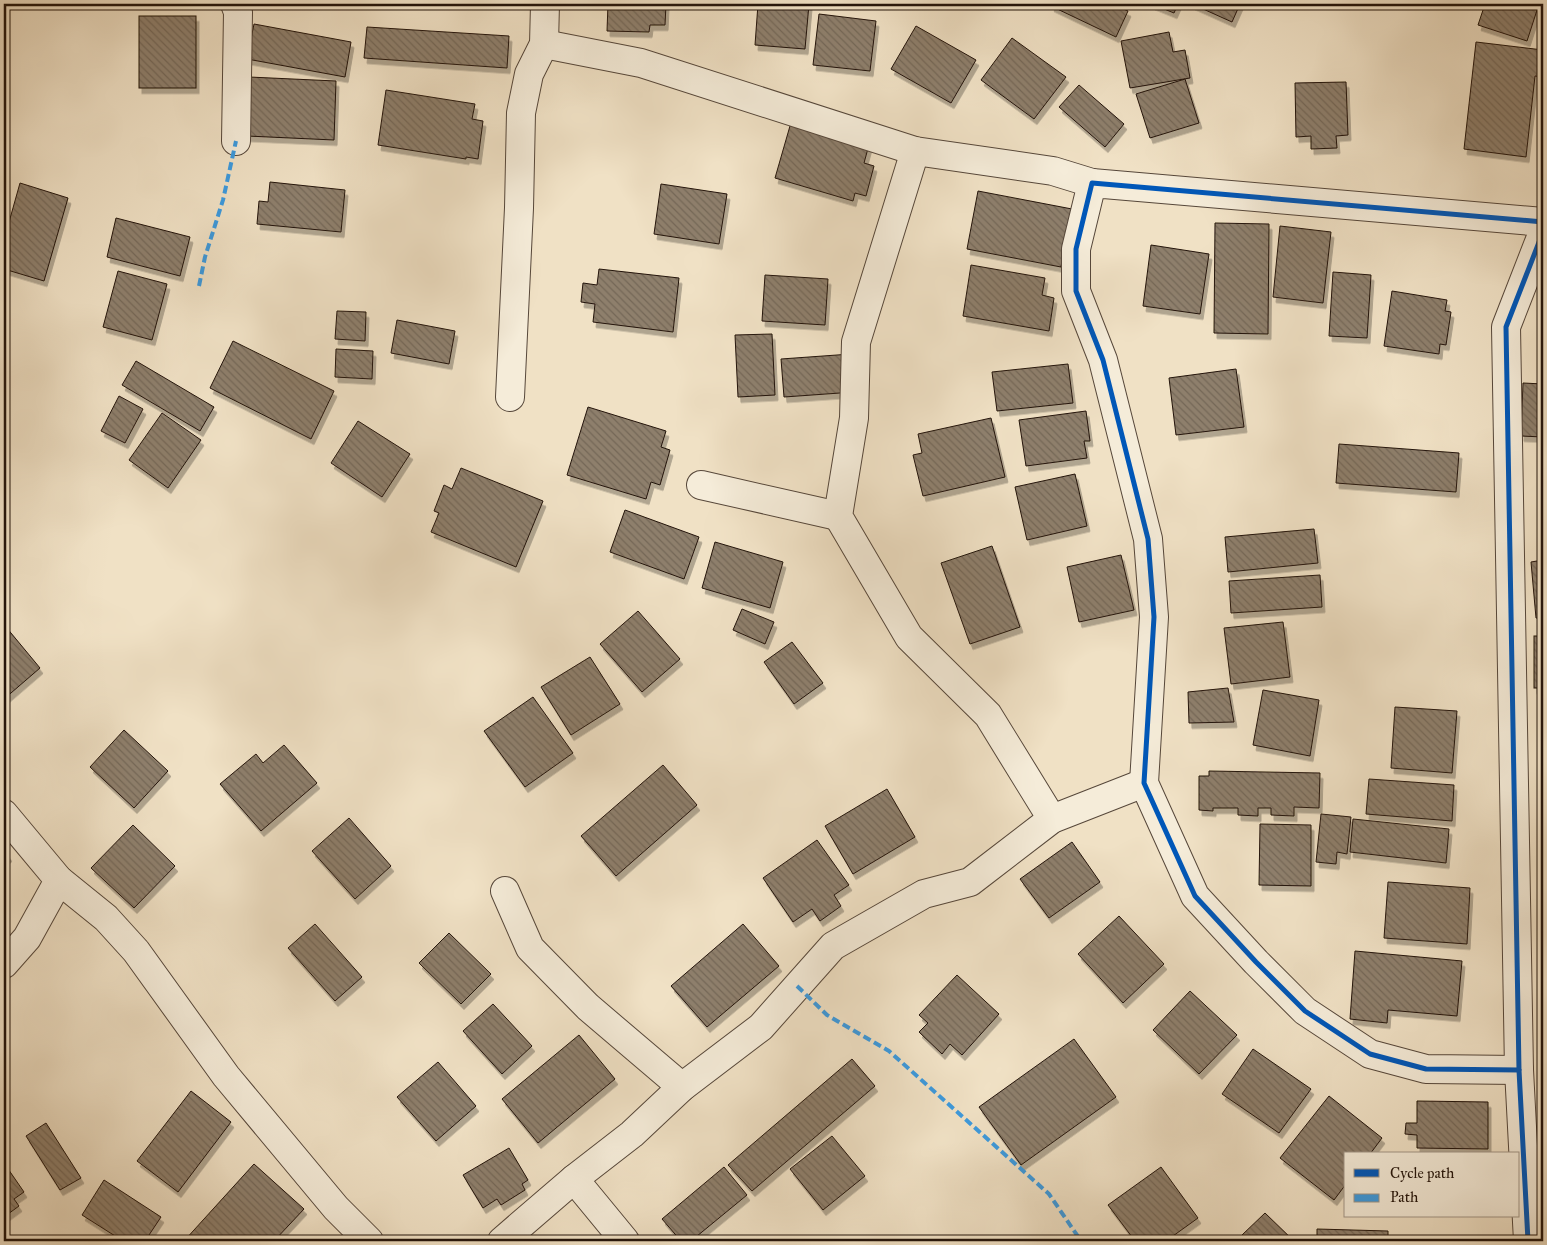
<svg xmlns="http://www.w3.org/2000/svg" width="1547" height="1245" viewBox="0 0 1547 1245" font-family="'IM FELL Great Primer',serif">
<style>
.building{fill:url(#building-back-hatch);stroke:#23140b;filter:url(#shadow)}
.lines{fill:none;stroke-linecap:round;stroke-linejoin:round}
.street-casing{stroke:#56473a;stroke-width:30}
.street{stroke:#f5ecd9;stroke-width:28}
.quiet{stroke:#3c9ade;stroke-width:4;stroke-dasharray:8 4;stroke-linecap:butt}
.cycleway-casing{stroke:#f5ecd9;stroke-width:8}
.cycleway{stroke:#0057b8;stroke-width:5}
</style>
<defs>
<pattern id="building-back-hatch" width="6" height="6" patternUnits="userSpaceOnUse" patternTransform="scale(1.25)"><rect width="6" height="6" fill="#8e7f6c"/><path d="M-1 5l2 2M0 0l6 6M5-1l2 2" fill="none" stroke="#746757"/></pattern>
<filter id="shadow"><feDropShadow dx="3" dy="5.5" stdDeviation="0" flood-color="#0004"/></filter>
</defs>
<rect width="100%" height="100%" fill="#f0e1c5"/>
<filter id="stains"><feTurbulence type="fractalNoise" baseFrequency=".004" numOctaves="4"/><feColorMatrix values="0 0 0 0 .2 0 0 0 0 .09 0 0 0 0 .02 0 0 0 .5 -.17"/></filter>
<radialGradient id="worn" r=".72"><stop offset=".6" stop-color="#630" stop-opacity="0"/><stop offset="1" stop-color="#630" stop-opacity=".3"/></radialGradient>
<g class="building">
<path d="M608 4H666L665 25H650L649 32 607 31Z"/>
<path d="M758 4H809L805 49 755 45Z"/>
<path d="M1052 4H1112L1128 11 1116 37 1051 6Z"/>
<path d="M1152 4H1178L1174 13Z"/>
<path d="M1192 4H1240L1232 22Z"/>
<path d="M1485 4H1539L1527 41 1478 25Z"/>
<path d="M819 14 876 21 870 71 813 65Z"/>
<rect x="139" y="16" width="57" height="72"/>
<path d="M254 24 351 42 345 77 247 59Z"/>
<path d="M916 26 976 60 951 103 891 69Z"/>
<path d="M367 27 509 36 507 68 364 58Z"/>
<path d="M1169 32 1173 52 1185 50 1190 78 1130 88 1121 41Z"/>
<path d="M1012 38 1066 77 1034 119 981 80Z"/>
<path d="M1476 42 1543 50V77L1535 76 1526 157 1464 149Z"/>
<path d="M249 77 336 81 334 140 247 136Z"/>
<path d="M1185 79 1199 123 1150 138 1136 94Z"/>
<path d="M1346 82 1348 135 1336 136 1337 148 1311 149V136L1296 137 1295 83Z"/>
<path d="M1079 85 1124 124 1105 147 1059 107Z"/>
<path d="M386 90 475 104 472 119 483 121 478 159 466 157V159L378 145Z"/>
<path d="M792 119 870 141 864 163 874 166 866 196 855 193 853 201 775 178Z"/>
<path d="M270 182 345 190 341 232 257 224 259 201 268 202Z"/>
<path d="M20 183 68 198 44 281 4 269V240Z"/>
<path d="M661 184 727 194 719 244 654 234Z"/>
<path d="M978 191 1072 209 1061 267 967 249Z"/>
<path d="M116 218 190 237 180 276 107 257Z"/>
<path d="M1215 223 1269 224 1268 334 1214 333Z"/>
<path d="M1280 226 1331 232 1323 303 1273 297Z"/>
<path d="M1151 245 1209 254 1200 314 1143 306Z"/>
<path d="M971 265 1045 278 1042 295 1054 298 1049 331 963 316Z"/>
<path d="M599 269 679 278 673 332 593 322 595 304 581 302 583 283 597 285Z"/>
<path d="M118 271 167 284 152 340 103 327Z"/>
<path d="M1333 272 1371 275 1367 338 1329 336Z"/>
<path d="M765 275 828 279 825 325 762 321Z"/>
<path d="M1392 291 1447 300 1445 311 1451 312 1446 345 1440 344 1439 354 1384 346Z"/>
<path d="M337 311 366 312 365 341 335 339Z"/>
<path d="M397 320 455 331 449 364 391 353Z"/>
<path d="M772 334 775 395 738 397 735 335Z"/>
<path d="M233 341 334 391 311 439 210 388Z"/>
<path d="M336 349 373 351 372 379 335 377Z"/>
<path d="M851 354 854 392 784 397 781 359Z"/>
<path d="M136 361 214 407 200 431 122 385Z"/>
<path d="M1068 364 1073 403 997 411 992 372Z"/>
<path d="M1236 369 1244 427 1176 435 1169 378Z"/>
<path d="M1523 383 1543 384V437L1521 436Z"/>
<path d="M119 396 143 409 125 443 101 431Z"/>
<path d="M588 407 666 431 661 447 670 450 660 485 651 482 646 499 567 475Z"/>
<path d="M1086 411 1090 441H1084L1087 458 1026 466 1019 420Z"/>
<path d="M162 413 201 440 168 488 129 460Z"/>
<path d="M991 418 1005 477 923 496 913 455 922 453 918 434Z"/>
<path d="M358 421 410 454 382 497 331 463Z"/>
<path d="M1339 444 1459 453 1456 492 1336 483Z"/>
<path d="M461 468 543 501 516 567 431 532 439 513 434 511 444 485 452 489Z"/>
<path d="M1075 474 1087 526 1027 540 1015 487Z"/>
<path d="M625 510 699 537 684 579 610 552Z"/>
<path d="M1314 529 1318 563 1228 572 1225 537Z"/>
<path d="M715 542 783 562 770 608 702 588Z"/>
<path d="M992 546 1020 627 970 644 941 563Z"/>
<path d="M1121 555 1134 610 1079 622 1067 567Z"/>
<path d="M1543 560V618H1536L1531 562Z"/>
<path d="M1320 575 1322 607 1231 613 1229 581Z"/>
<path d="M742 609 774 622 765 644 733 630Z"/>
<path d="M638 611 680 659 642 692 600 644Z"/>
<path d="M1283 622 1290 677 1231 684 1224 628Z"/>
<path d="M6 627 40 668 4 699V629Z"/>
<rect x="1534" y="636" width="9" height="52"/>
<path d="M792 642 823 683 794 704 764 662Z"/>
<path d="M590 657 620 704 571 735 541 687Z"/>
<path d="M1228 688 1234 722 1189 723 1188 692Z"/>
<path d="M1263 690 1319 700 1310 756 1253 745Z"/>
<path d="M533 697 573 753 525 787 484 731Z"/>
<path d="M1395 707 1457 711 1452 773 1391 768Z"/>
<path d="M124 730 168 771 134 808 90 767Z"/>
<path d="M284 745 317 783 261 831 220 784 256 754 263 763Z"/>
<path d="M663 765 697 805 616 876 581 836Z"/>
<path d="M1209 771 1320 773 1319 808 1294 807V816L1271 815V808H1258V816L1238 815V808H1213V811L1199 810V776H1209Z"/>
<path d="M1369 779 1454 785 1452 821 1366 814Z"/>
<path d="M887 789 915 837 853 874 825 826Z"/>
<path d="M1321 814 1351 817 1347 854 1337 852 1336 864 1316 862Z"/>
<path d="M349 818 391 866 355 899 312 851Z"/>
<path d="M1353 819 1449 829 1446 863 1350 852Z"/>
<path d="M1260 824 1311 825V886L1259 885Z"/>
<path d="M133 825 175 866 134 908 91 868Z"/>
<path d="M1539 839H1543V889L1541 890Z"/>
<path d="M817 840 849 885 834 895 841 906 820 921 812 909 793 922 763 878Z"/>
<path d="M1072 842 1100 882 1049 918 1020 879Z"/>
<path d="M4 850 9 856 4 860Z"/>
<path d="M1388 882 1470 888 1467 944 1384 938Z"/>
<path d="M1119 916 1164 964 1123 1003 1078 954Z"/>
<path d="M315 924 362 977 335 1001 288 948Z"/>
<path d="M743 924 779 966 707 1027 671 986Z"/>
<path d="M449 933 491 974 461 1004 419 963Z"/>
<path d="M1355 951 1462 961 1457 1016 1388 1010 1387 1023 1350 1019Z"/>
<path d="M957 975 999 1014 962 1055 950 1044 942 1054 919 1032 928 1023 919 1015Z"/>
<path d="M1190 991 1237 1035 1199 1074 1153 1030Z"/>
<path d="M493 1004 532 1046 502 1074 463 1031Z"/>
<path d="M579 1035 615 1079 538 1143 502 1099Z"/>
<path d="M1074 1039 1116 1097 1021 1165 979 1107Z"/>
<path d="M1253 1049 1311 1089 1279 1133 1222 1094Z"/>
<path d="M852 1059 875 1086 752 1191 728 1165Z"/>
<path d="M438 1062 476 1106 436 1141 397 1097Z"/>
<path d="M191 1091 231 1122 178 1192 137 1161Z"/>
<path d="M1329 1096 1382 1138 1370 1154H1346V1184L1334 1200 1280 1158Z"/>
<path d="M1417 1101 1488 1102V1149L1417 1148V1135L1405 1134 1406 1123H1417Z"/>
<path d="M46 1123 81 1178 60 1190 26 1136Z"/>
<path d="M832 1136 865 1176 823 1210 790 1169Z"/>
<path d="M509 1148 528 1180 522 1184 525 1190 501 1205 497 1199 483 1208 463 1175Z"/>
<path d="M4 1163 24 1192 14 1199 19 1206 4 1217Z"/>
<path d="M254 1164 304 1209 274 1241H184Z"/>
<path d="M724 1167 747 1195 691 1241H681L662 1219Z"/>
<path d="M1161 1167 1198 1218 1166 1241H1135L1108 1205Z"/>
<path d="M104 1180 161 1217 145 1241H123L82 1215Z"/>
<path d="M1265 1213 1294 1241H1248L1242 1235Z"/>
<path d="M1317 1229 1388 1231V1241H1317Z"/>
<rect x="1399" y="1237" width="27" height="4"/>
</g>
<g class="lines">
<g class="street-casing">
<g id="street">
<path d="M235 4 238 12 236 141"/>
<path d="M544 44 641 63 915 151 1053 171 1092 183"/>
<path d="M915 151 856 342 854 418 838 516 909 637 988 715 1052 819"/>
<path d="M510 397 519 208 521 113 529 74 544 44 545 4"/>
<path d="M701 485 838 516"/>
<path d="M4 814 59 880 106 918 136 951 226 1076 336 1208 369 1241"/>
<path d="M505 891 530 948 588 1007 682 1087"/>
<path d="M4 964 27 938 59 880"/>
<path d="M1519 1070 1426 1069 1370 1054 1305 1011 1256 962 1195 896 1144 783 1154 617 1148 539 1103 360 1076 291V249L1092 183 1543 222"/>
<path d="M574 1179 625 1241"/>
<path d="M502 1241 574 1179 632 1134 682 1087 761 1027 833 946 924 894 970 882 1052 819 1144 783"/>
<path d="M1528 1241 1519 1070 1506 327 1543 232"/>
</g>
</g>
<use href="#street" class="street"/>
<g class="quiet">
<path d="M199 286 205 257 223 200 236 141"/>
<path d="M797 986 827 1015 889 1051 1049 1194 1081 1241"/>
</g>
<g class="cycleway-casing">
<g id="cycleway">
<path d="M1519 1070 1426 1069 1370 1054 1305 1011 1256 962 1195 896 1144 783 1154 617 1148 539 1103 360 1076 291V249L1092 183 1543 222"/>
<path d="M1528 1241 1519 1070 1506 327 1543 232"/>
</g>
</g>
<use href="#cycleway" class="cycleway"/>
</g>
<rect width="1547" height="1245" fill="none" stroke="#f0e1c5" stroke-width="20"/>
<rect x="5" y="5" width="1537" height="1235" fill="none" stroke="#23140b" stroke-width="2.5"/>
<rect x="10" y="10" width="1527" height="1225" fill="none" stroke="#23140b"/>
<rect x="1344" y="1152" width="175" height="65" fill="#f5ecd9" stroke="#a19687"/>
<rect x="1354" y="1169" width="25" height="8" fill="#0057b8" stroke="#a19687"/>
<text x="1390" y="1178" font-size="15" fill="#23140b">Cycle path</text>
<rect x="1354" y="1194" width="25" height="8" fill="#3c9ade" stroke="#a19687"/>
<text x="1390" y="1202" font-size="15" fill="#23140b">Path</text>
<rect width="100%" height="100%" filter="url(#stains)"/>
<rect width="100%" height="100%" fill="url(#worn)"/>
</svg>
